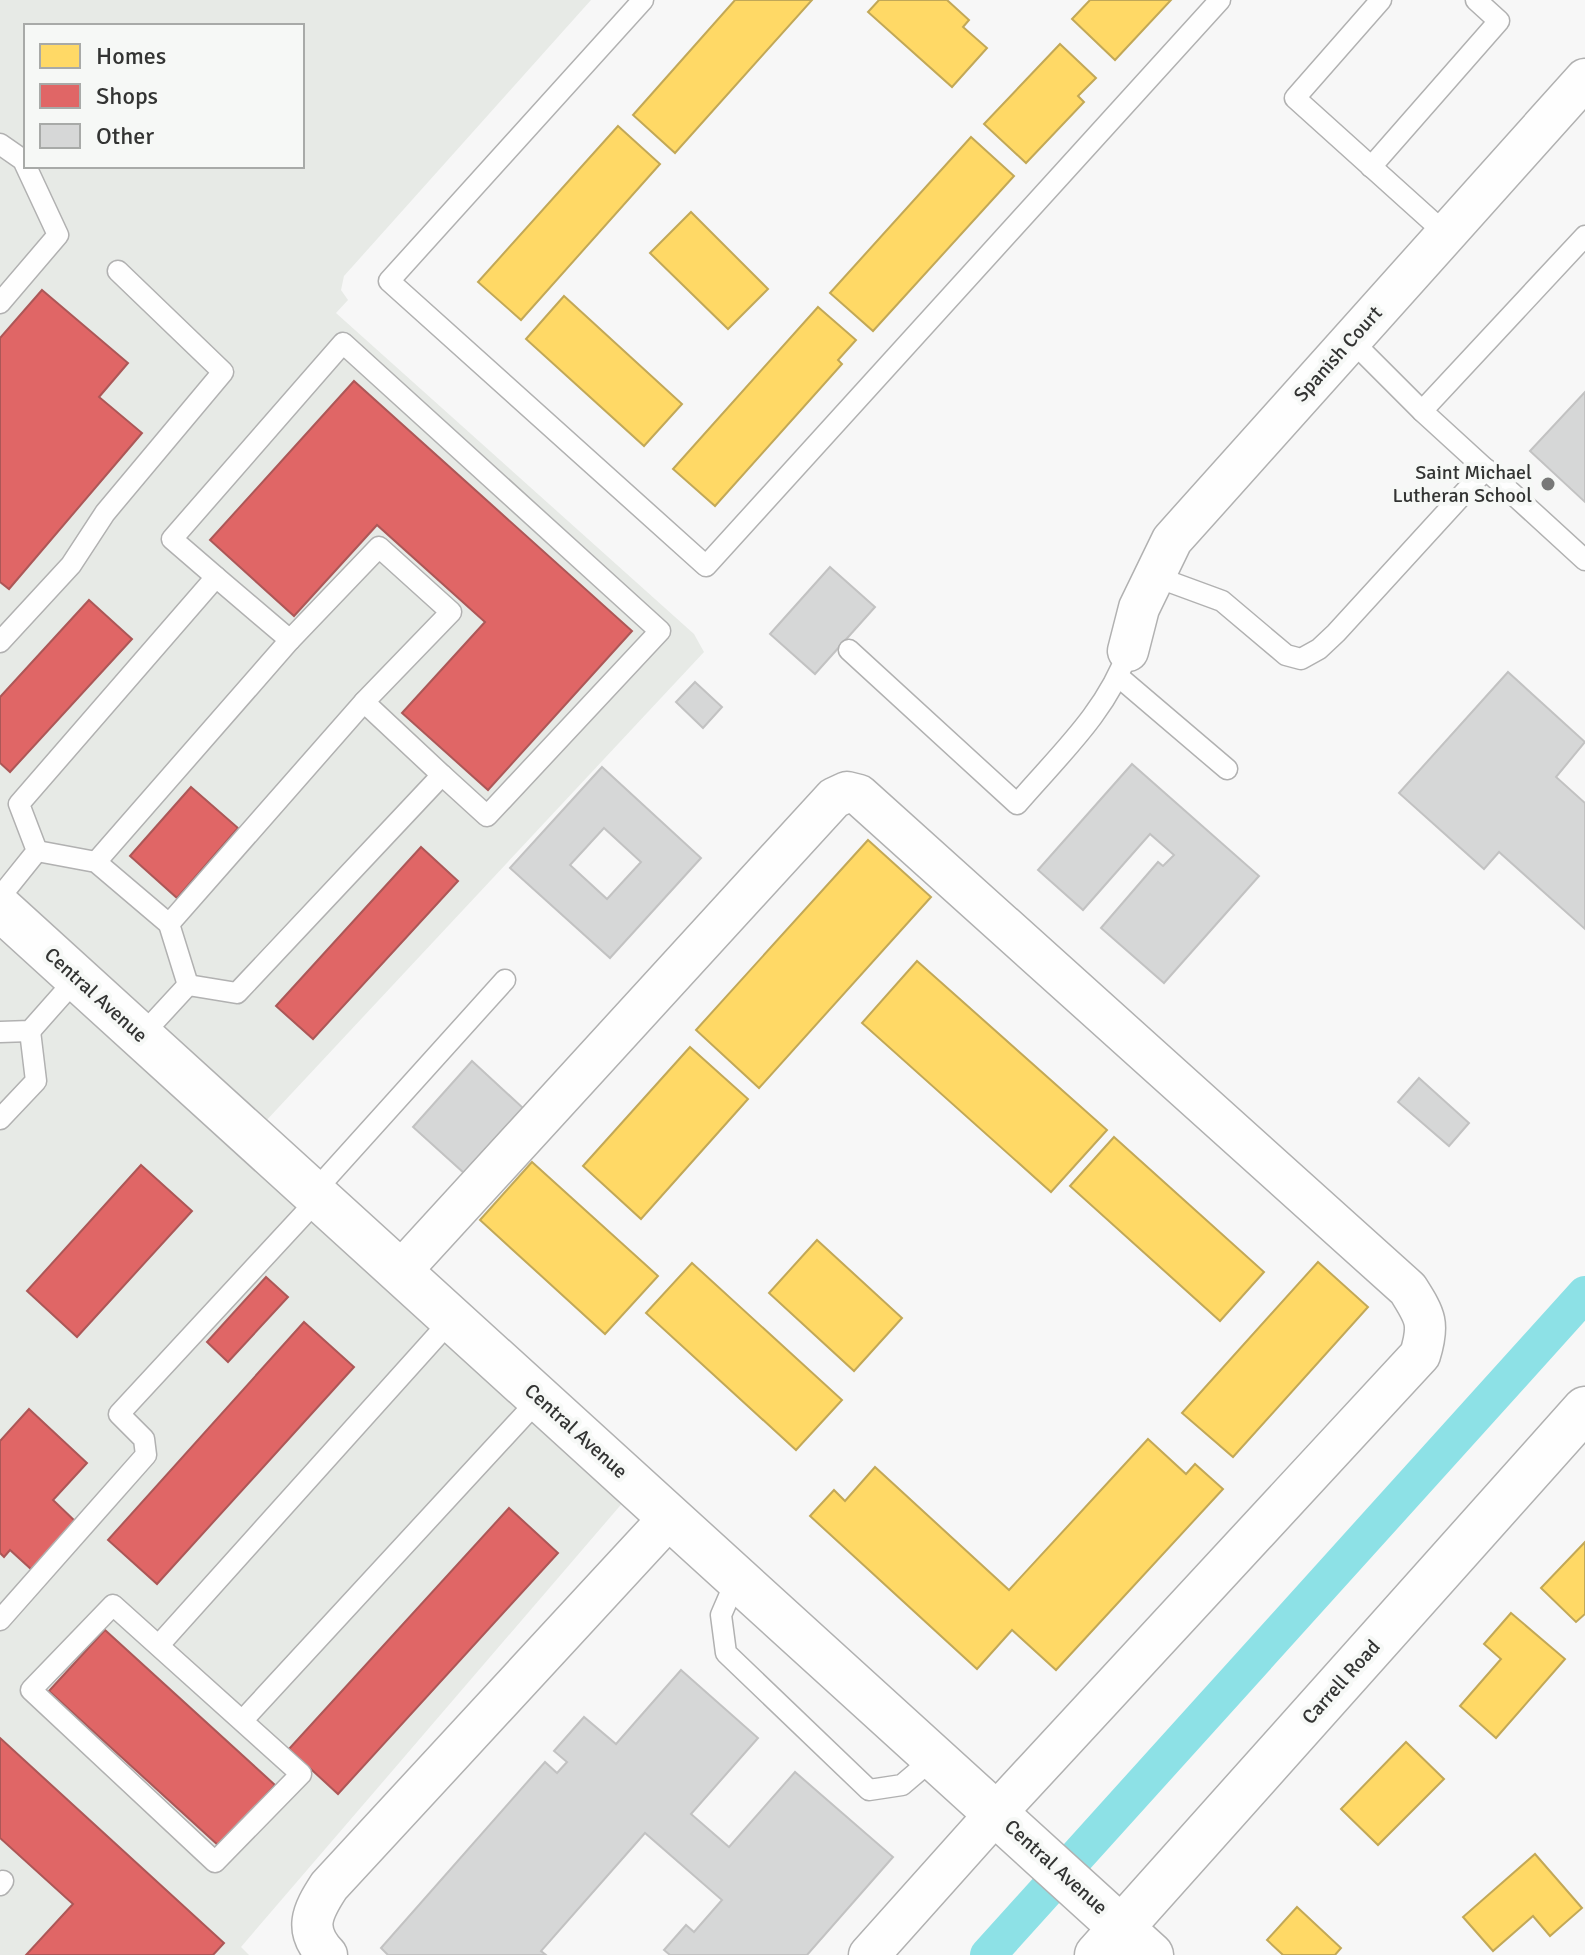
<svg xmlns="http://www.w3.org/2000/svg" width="1585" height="1955" viewBox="0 0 1585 1955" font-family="Signika,sans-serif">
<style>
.built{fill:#e7eae6;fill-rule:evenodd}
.homes{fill:#ffd966;stroke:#c2a857;stroke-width:2}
.shops{fill:#e06666;stroke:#ac5757;stroke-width:2}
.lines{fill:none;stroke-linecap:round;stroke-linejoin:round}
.canal{stroke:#8de1e6;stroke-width:36}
.building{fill:#d6d7d7;stroke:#c2c2c2;stroke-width:2;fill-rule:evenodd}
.service-casing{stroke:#b1b1b1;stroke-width:23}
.minor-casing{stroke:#b1b1b1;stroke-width:43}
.tertiary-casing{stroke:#b1b1b1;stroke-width:47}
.service{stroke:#fefefe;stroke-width:20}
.minor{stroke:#fefefe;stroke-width:40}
.tertiary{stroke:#fefefe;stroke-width:44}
.poi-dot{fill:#787878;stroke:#f6f8f6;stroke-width:3}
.labels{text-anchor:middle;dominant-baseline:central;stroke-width:8;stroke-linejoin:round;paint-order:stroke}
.street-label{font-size:20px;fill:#333433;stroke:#f6f8f6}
.poi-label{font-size:20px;fill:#333433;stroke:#f6f8f6;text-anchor:end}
</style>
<rect width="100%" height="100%" fill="#f7f7f7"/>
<g class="built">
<path d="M0 0H591L344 276 341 290 348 300 336 313 694 634 704 652 264 1123 0 883ZM26 26H302V166H26Z"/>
<path d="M0 933 625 1500 241 1947 249 1955H0Z"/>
</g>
<g class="homes">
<path d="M735 0H812L675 153 633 115Z"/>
<path d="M879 0H947L969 20 963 27 987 48 952 87 868 12Z"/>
<path d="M1090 0H1171L1115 60 1072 19Z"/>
<path d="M1060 44 1096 78 1078 96 1084 102 1026 163 984 124Z"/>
<path d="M618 126 660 164 521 320 478 282Z"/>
<path d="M971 137 1014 176 873 331 830 293Z"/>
<path d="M691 212 768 289 728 329 650 253Z"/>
<path d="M564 296 682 404 644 446 526 339Z"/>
<path d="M818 307 856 340 838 360 842 364 715 506 673 469Z"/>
<path d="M868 840 931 897 759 1088 696 1030Z"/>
<path d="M917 961 1107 1130 1051 1192 862 1023Z"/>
<path d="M690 1047 748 1099 641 1219 583 1166Z"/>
<path d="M1114 1137 1264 1272 1220 1321 1070 1186Z"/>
<path d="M532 1162 658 1276 605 1334 480 1220Z"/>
<path d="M817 1240 902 1318 854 1371 769 1293Z"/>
<path d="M1318 1262 1368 1307 1233 1457 1182 1413Z"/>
<path d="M692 1263 842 1400 796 1450 646 1313Z"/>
<path d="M1148 1439 1186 1474 1195 1464 1223 1489 1056 1670 1012 1630 977 1669 810 1516 834 1490 845 1501 875 1467 1009 1590Z"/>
<path d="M1585 1542V1614L1576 1622 1541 1588Z"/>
<path d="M1511 1613 1565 1659 1496 1738 1460 1706 1501 1659 1484 1644Z"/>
<path d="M1406 1742 1444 1779 1378 1845 1341 1809Z"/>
<path d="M1535 1854 1582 1908 1550 1936 1533 1916 1493 1951 1463 1917Z"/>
<path d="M1297 1907 1341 1948 1335 1955H1283L1267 1940Z"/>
</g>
<g class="shops">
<path d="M42 290 128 363 99 397 142 433 9 589 0 582V338Z"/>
<path d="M354 381 632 631 488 790 402 713 485 622 377 525 294 616 210 540Z"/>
<path d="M89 600 132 639 10 772 0 763V697Z"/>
<path d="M191 787 238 828 177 898 130 856Z"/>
<path d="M421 847 458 881 313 1039 276 1006Z"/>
<path d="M141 1165 192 1211 77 1337 27 1291Z"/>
<path d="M266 1277 288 1297 228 1362 207 1342Z"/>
<path d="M304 1322 354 1367 157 1584 108 1540Z"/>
<path d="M29 1409 87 1463 53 1500 76 1522 32 1570 10 1550 4 1557 0 1553V1441Z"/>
<path d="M509 1508 558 1553 338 1794 289 1749Z"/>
<path d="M105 1630 275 1785 219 1846 49 1691Z"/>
<path d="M0 1738 224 1943 213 1955H26L73 1904 0 1838Z"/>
</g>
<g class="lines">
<path class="canal" d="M988 1955 1585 1294"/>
</g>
<g class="building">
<path d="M1585 392V502L1530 451Z"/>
<path d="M830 567 875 607 815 674 770 634Z"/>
<path d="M1508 672 1585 742 1556 777 1585 803V929L1499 852 1484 869 1399 793Z"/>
<path d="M695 682 722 707 703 728 676 702Z"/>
<path d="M1132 764 1259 876 1164 983 1101 928 1158 862 1163 866 1174 855 1150 834 1083 910 1038 870Z"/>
<path d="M602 767 701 858 610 958 510 868ZM604 828 641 862 607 899 570 865Z"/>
<path d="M472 1061 523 1108 464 1173 413 1127Z"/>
<path d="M1419 1078 1469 1123 1449 1146 1398 1102Z"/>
<path d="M681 1670 758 1738 691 1814 729 1847 795 1772 893 1857 807 1955H670L664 1950 686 1925 694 1932 722 1900 645 1833 541 1951 546 1955H388L381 1948 545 1762 557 1773 567 1762 554 1751 584 1717 616 1744Z"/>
</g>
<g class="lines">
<g class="service-casing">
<g id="service">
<path d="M643 0 389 281 706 566 1220 0"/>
<path d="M1381 0 1295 98 1446 234"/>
<path d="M0 144 23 160 58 235 0 303"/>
<path d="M1371 167 1499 21 1476 0"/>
<path d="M1585 236 1422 411 1585 560"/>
<path d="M1351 340 1422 411"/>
<path d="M1154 576 1222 601 1286 655 1301 659 1319 649 1336 633 1486 469"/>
<path d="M216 577 172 539 343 343 660 631 487 816 442 775"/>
<path d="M0 642 71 565 105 513 223 372 118 271"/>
<path d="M849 650 1017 804C1058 756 1107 712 1128 651"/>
<path d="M1119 677 1227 769"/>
<path d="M37 851 96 862 169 924 188 985"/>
<path d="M96 862 290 640"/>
<path d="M0 897 37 851 19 804 216 577 290 640 379 547 451 612 364 702 442 775 237 993 188 985 141 1036"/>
<path d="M169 924 364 702"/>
<path d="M0 1032 30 1031 77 978"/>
<path d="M0 1119 36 1081 30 1031"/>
<path d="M313 1193 505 980"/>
<path d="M737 1578 721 1615 726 1653 869 1790 902 1785 935 1757"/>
<path d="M113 1605 301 1774 215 1862 31 1690Z"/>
<path d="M0 1620 146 1455 144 1439 119 1414 319 1198"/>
<path d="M159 1645 452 1319"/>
<path d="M243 1720 540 1398"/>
<path d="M0 1885 3 1881"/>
</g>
</g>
<g class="minor-casing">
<g id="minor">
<path d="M1128 651 1139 608 1172 540 1585 79"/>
<path d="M400 1272 834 798 847 792 859 795 1408 1289C1425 1316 1430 1323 1420 1355L996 1813 869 1955"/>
<path d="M327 1955C303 1930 312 1912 329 1886L670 1517"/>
</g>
</g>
<g class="tertiary-casing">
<g id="tertiary">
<path d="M0 908 1151 1955"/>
<path d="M1097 1955 1585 1409"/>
</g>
</g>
<use href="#service" class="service"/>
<use href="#minor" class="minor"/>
<use href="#tertiary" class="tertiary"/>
</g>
<circle class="poi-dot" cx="1548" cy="484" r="8"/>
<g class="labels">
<g class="street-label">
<text transform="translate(1338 354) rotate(-48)">Spanish Court</text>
<text transform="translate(96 995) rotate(42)">Central Avenue</text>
<text transform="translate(576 1431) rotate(42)">Central Avenue</text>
<text transform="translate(1341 1682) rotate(-48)">Carrell Road</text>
<text transform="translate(1056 1867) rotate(42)">Central Avenue</text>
</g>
<g class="poi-label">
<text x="1532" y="472">Saint Michael<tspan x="1532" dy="23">Lutheran School</tspan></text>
</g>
</g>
<rect x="24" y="24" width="280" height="144" fill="#f6f8f6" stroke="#a8aaa8" stroke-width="2"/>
<rect x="40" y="44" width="40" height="24" fill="#ffd966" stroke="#a8aaa8" stroke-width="2"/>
<text x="96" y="64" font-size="24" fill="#333433">Homes</text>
<rect x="40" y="84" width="40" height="24" fill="#e06666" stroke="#a8aaa8" stroke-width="2"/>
<text x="96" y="104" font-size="24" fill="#333433">Shops</text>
<rect x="40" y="124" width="40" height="24" fill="#d6d7d7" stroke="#a8aaa8" stroke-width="2"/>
<text x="96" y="144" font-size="24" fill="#333433">Other</text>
</svg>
